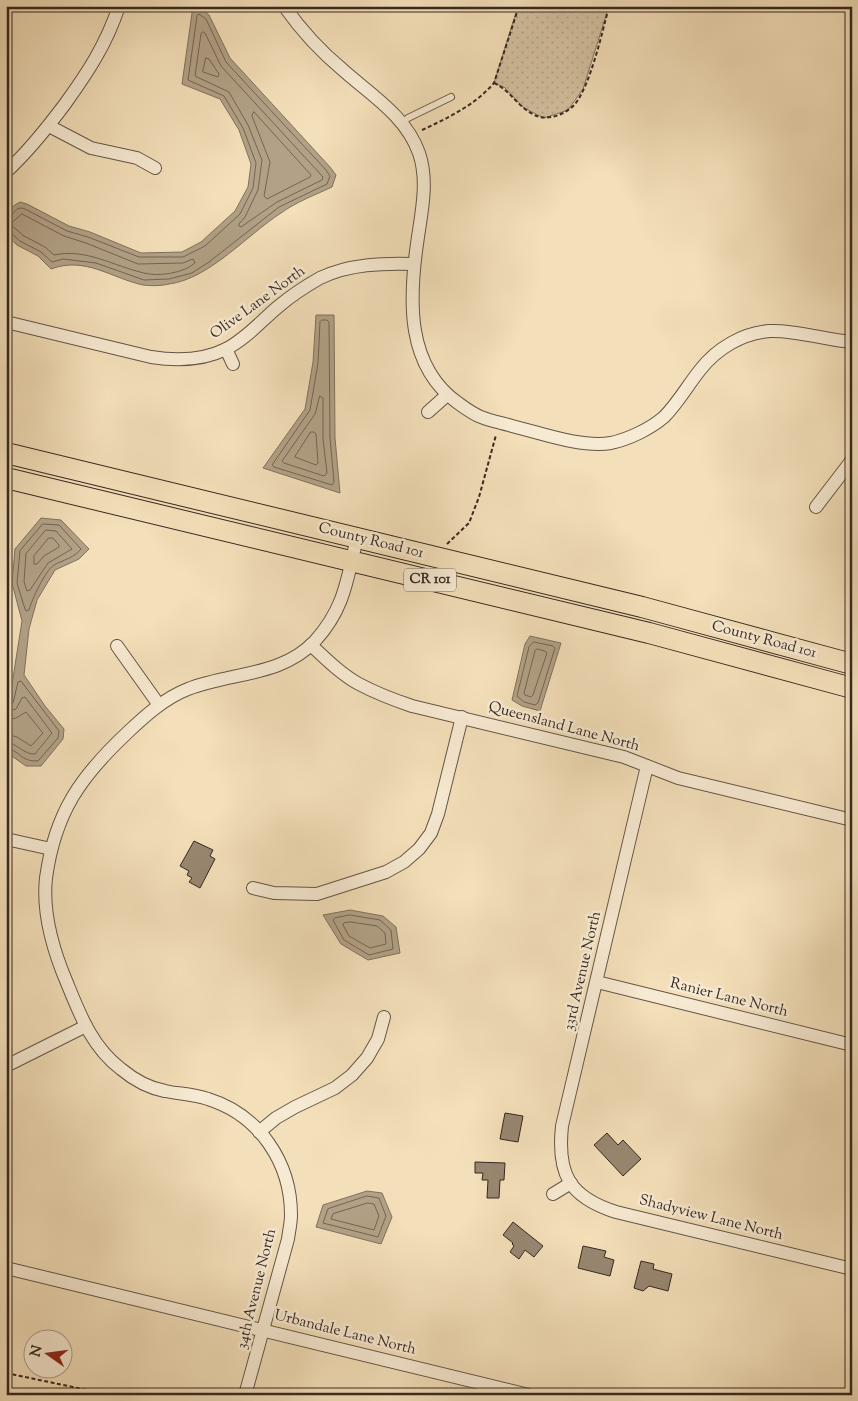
<svg xmlns="http://www.w3.org/2000/svg" width="858" height="1401" viewBox="0 0 858 1401" font-family="'Sorts Mill Goudy',serif">
<style>
.park{fill:url(#park-dots);stroke:#847460}
.water{fill:#b2a186;stroke:#80715e}
.lines{fill:none;stroke-linecap:round;stroke-linejoin:round}
.shore{stroke:#746454;stroke-width:1}
.building{fill:#988771;stroke:#352822}
.service-casing{stroke:#645648;stroke-width:8}
.minor-casing{stroke:#645648;stroke-width:14}
.primary-casing{stroke:#352822;stroke-width:22}
.path{stroke:#352822;stroke-width:2;stroke-dasharray:4 2.5;stroke-linecap:butt}
.service{stroke:#f7ead2;stroke-width:6}
.minor{stroke:#f7ead2;stroke-width:12}
.primary{stroke:#f3dfb9;stroke-width:20}
.labels{text-anchor:middle;dominant-baseline:central;stroke-width:5;stroke-linejoin:round;paint-order:stroke}
.shield{fill:#f7ead2;stroke:#6f6257;stroke-width:1}
.shield-label{font-size:14px;font-weight:bold;fill:#352822}
.street-label{font-size:15px;fill:#352822;stroke:#f7ead2}
</style>
<defs>
<pattern id="park-dots" width="8" height="8" patternUnits="userSpaceOnUse" patternTransform="scale(1.25)"><rect width="8" height="8" fill="#d3c09f"/><path d="M2 2h.1M6 6h.1" fill="none" stroke="#b6a589" stroke-width="1.8" stroke-linecap="round"/></pattern>
</defs>
<rect width="100%" height="100%" fill="#f3dfb9"/>
<filter id="stains"><feTurbulence type="fractalNoise" baseFrequency=".004" numOctaves="4"/><feColorMatrix values="0 0 0 0 .2 0 0 0 0 .09 0 0 0 0 .02 0 0 0 .5 -.17"/></filter>
<radialGradient id="worn" r=".72"><stop offset=".6" stop-color="#630" stop-opacity="0"/><stop offset="1" stop-color="#630" stop-opacity=".3"/></radialGradient>
<path class="park" d="M518 6H609L583 89 568 110 544 118 524 108 504 87 494 83Z"/>
<g class="water">
<path d="M193 6H198L209 15 230 58 330 167 336 175 332 187C315 195 296 202 281 213 247 235 209 279 169 284 162 286 150 286 143 285 111 278 85 256 51 269L38 256 17 245 6 235C6 219 4 210 20 202L27 204 69 226 90 232 141 253 182 252 201 242 235 211 248 187 251 164 239 130 220 99 182 84Z"/>
<path d="M316 315H334L335 438 340 493 263 468 305 409 313 362Z"/>
<path d="M41 518 61 520 89 549 79 559 55 570 37 600 29 629 24 675 45 706 64 729 63 739 41 766H26L6 752V706L10 697 22 621 12 583 15 549Z"/>
<path d="M530 636 561 643 540 711 522 706 512 700 525 644Z"/>
<path d="M350 910 383 916 396 927 400 953 368 960 341 944 323 915Z"/>
<path d="M367 1191 382 1193 392 1217 381 1244 316 1227 323 1205Z"/>
</g>
<g class="lines">
<g class="shore">
<path d="M203 32 205 33 221 66 323 177 322 180 277 202 241 227 239 226V224L245 217 258 190 262 160 248 125 229 92 195 76 201 34Z"/>
<path d="M206 58 209 59 219 74 218 77 203 72Z"/>
<path d="M254 112 311 175 310 177 267 199 264 196 270 162 252 116Z"/>
<path d="M22 214 64 236 86 243 138 264 183 263 193 259 195 263C184 273 158 277 144 273 113 266 86 248 54 255L45 247 24 236 12 226V223Z"/>
<path d="M6 217 11 216C15 211 17 206 25 209L67 231 88 237 139 257H183L205 246 240 214 253 188 256 163 243 128 224 96 188 80 197 16 199 14 206 19 226 62 326 170 330 176 327 184 279 207 209 262 192 273 169 279 144 280 96 263 63 259 52 262 41 252 20 241 11 233 6 232"/>
<path d="M322 320H327L329 322 330 438 334 482 332 485 274 467 272 465 310 410 318 363 320 322Z"/>
<path d="M320 396 323 398V439L327 473 324 476 284 463 282 461 315 414Z"/>
<path d="M311 432H314L316 434 318 463 316 465 295 457Z"/>
<path d="M43 524 59 525 81 549C74 558 63 560 54 565 45 571 32 599 29 610L26 611 25 609 17 583 20 551Z"/>
<path d="M46 530 56 531 72 549 48 563 30 590 27 591 24 582 26 554Z"/>
<path d="M49 538H53L59 545V547L44 556 37 564H34V556Z"/>
<path d="M534 642 553 646 555 648 538 703 535 705 524 702 517 696 529 647Z"/>
<path d="M537 649 545 651 547 653 533 695 531 697 525 695 524 693 535 651Z"/>
<path d="M6 706 13 703 18 682 21 681 59 731 58 738 38 761C20 762 20 750 6 748"/>
<path d="M6 712 16 709 22 698 25 697 52 733 35 754C24 755 17 743 6 742"/>
<path d="M6 720 16 718 26 712 43 733 31 746 17 737 6 734"/>
<path d="M350 915 380 920 391 930 393 949 369 955 344 940 333 920 335 918Z"/>
<path d="M351 922 377 926 385 933 386 944 370 948 349 936 343 925 344 923Z"/>
<path d="M367 1196 379 1198 386 1216 378 1237 323 1223 328 1209Z"/>
<path d="M368 1203 374 1204 379 1216 374 1230 331 1219 333 1214Z"/>
</g>
</g>
<g class="building">
<path d="M194 841 213 850 210 856 215 859 200 888 189 882 192 878 187 875 189 871 180 866Z"/>
<path d="M505 1113 523 1116 518 1142 500 1139Z"/>
<path d="M607 1133 618 1145 623 1140 641 1159 623 1176 594 1145Z"/>
<path d="M475 1162 505 1163 504 1180H500L499 1198H487L488 1180H482L483 1173H475Z"/>
<path d="M513 1222 543 1246 534 1257 525 1250 519 1259 510 1252 514 1246 512 1244 513 1243 503 1235Z"/>
<path d="M583 1246 606 1251 604 1257 614 1260 610 1276 578 1268Z"/>
<path d="M641 1261 654 1264 653 1269 672 1274 668 1291 649 1286 643 1291 634 1288Z"/>
</g>
<g class="lines">
<g class="service-casing">
<path id="service" d="M402 123 408 118 451 97"/>
</g>
<g class="minor-casing">
<g id="minor">
<path d="M284 6C301 30 320 51 343 70 371 95 406 116 419 153 429 182 421 214 417 244 409 300 406 366 458 403 465 408 473 414 481 417 491 421 502 423 512 426 541 433 581 448 611 443 629 439 650 429 664 417 678 403 688 385 700 370 717 348 743 333 770 331 797 330 825 340 852 342"/>
<path d="M49 126 91 148 137 158 155 168"/>
<path d="M6 172C28 152 47 128 65 104 88 72 106 45 119 6"/>
<path d="M6 322 151 357C176 361 202 361 226 349 246 339 262 320 279 306 292 295 306 286 320 278 349 264 383 263 414 264"/>
<path d="M226 349 233 364"/>
<path d="M428 412 447 395"/>
<path d="M816 507 852 460"/>
<path d="M311 645C326 659 341 674 359 684 376 693 394 700 412 706L624 757 678 778 852 820"/>
<path d="M117 646 159 705"/>
<path d="M647 766 562 1126C557 1174 569 1197 616 1212L852 1269"/>
<path d="M6 839 51 849"/>
<path d="M253 888 274 893 317 894 386 872 404 862 419 849 431 833 438 814 462 717"/>
<path d="M597 982 852 1045"/>
<path d="M10 1064 86 1026"/>
<path d="M259 1132 276 1118 295 1107 335 1088 352 1075 367 1058 378 1039 384 1017"/>
<path d="M553 1194 571 1183"/>
<path d="M6 1268 529 1395"/>
<path d="M245 1395 288 1239C289 1231 291 1223 291 1215 291 1162 259 1115 208 1099 194 1094 179 1094 165 1091 149 1088 133 1079 121 1069 92 1047 80 1015 67 983 53 950 42 914 46 878 55 812 81 776 128 732 146 715 165 698 188 689 231 672 281 677 315 641 345 608 347 579 357 538"/>
</g>
</g>
<g class="primary-casing">
<g id="primary">
<path d="M6 453 642 607 852 664"/>
<path d="M6 478 649 633 852 688"/>
</g>
</g>
<g class="path">
<path d="M494 83C510 90 518 107 533 114 539 118 545 118 552 117 560 115 569 111 575 104 590 86 603 30 609 6"/>
<path d="M422 130C448 118 475 105 494 83L519 6"/>
<path d="M447 544 469 523 479 497 496 435"/>
<path d="M6 1373 111 1395"/>
</g>
<use href="#service" class="service"/>
<use href="#minor" class="minor"/>
<use href="#primary" class="primary"/>
</g>
<g class="labels">
<rect class="shield" x="404" y="568.5" width="52" height="23" rx="4"/>
<g class="shield-label">
<text x="430" y="580">CR 101</text>
</g>
<g class="street-label">
<text transform="translate(258 303) rotate(-36)">Olive Lane North</text>
<text transform="translate(371 541) rotate(14)">County Road 101</text>
<text transform="translate(764 640) rotate(15)">County Road 101</text>
<text transform="translate(564 727) rotate(15)">Queensland Lane North</text>
<text transform="translate(583 971) rotate(-77)">33rd Avenue North</text>
<text transform="translate(729 998) rotate(14)">Ranier Lane North</text>
<text transform="translate(711 1218) rotate(14)">Shadyview Lane North</text>
<text transform="translate(257 1289) rotate(-76)">34th Avenue North</text>
<text transform="translate(345 1333) rotate(14)">Urbandale Lane North</text>
</g>
</g>
<rect width="858" height="1401" fill="none" stroke="#f3dfb9" stroke-width="25"/>
<rect x="8" y="8" width="843" height="1386" fill="none" stroke="#352822" stroke-width="2.5"/>
<rect x="12" y="12" width="833" height="1376" fill="none" stroke="#352822"/>
<g transform="translate(48 1354) rotate(284)"><circle r="24" fill="#f7ead2" stroke="#a99c8c"/>
<path d="M0-4L9 19L0 12L-9 19Z" fill="#8f2418"/>
<text y="-8" font-size="14" font-weight="bold" text-anchor="middle" fill="#352822">N</text>
</g>
<rect width="100%" height="100%" filter="url(#stains)"/>
<rect width="100%" height="100%" fill="url(#worn)"/>
</svg>
